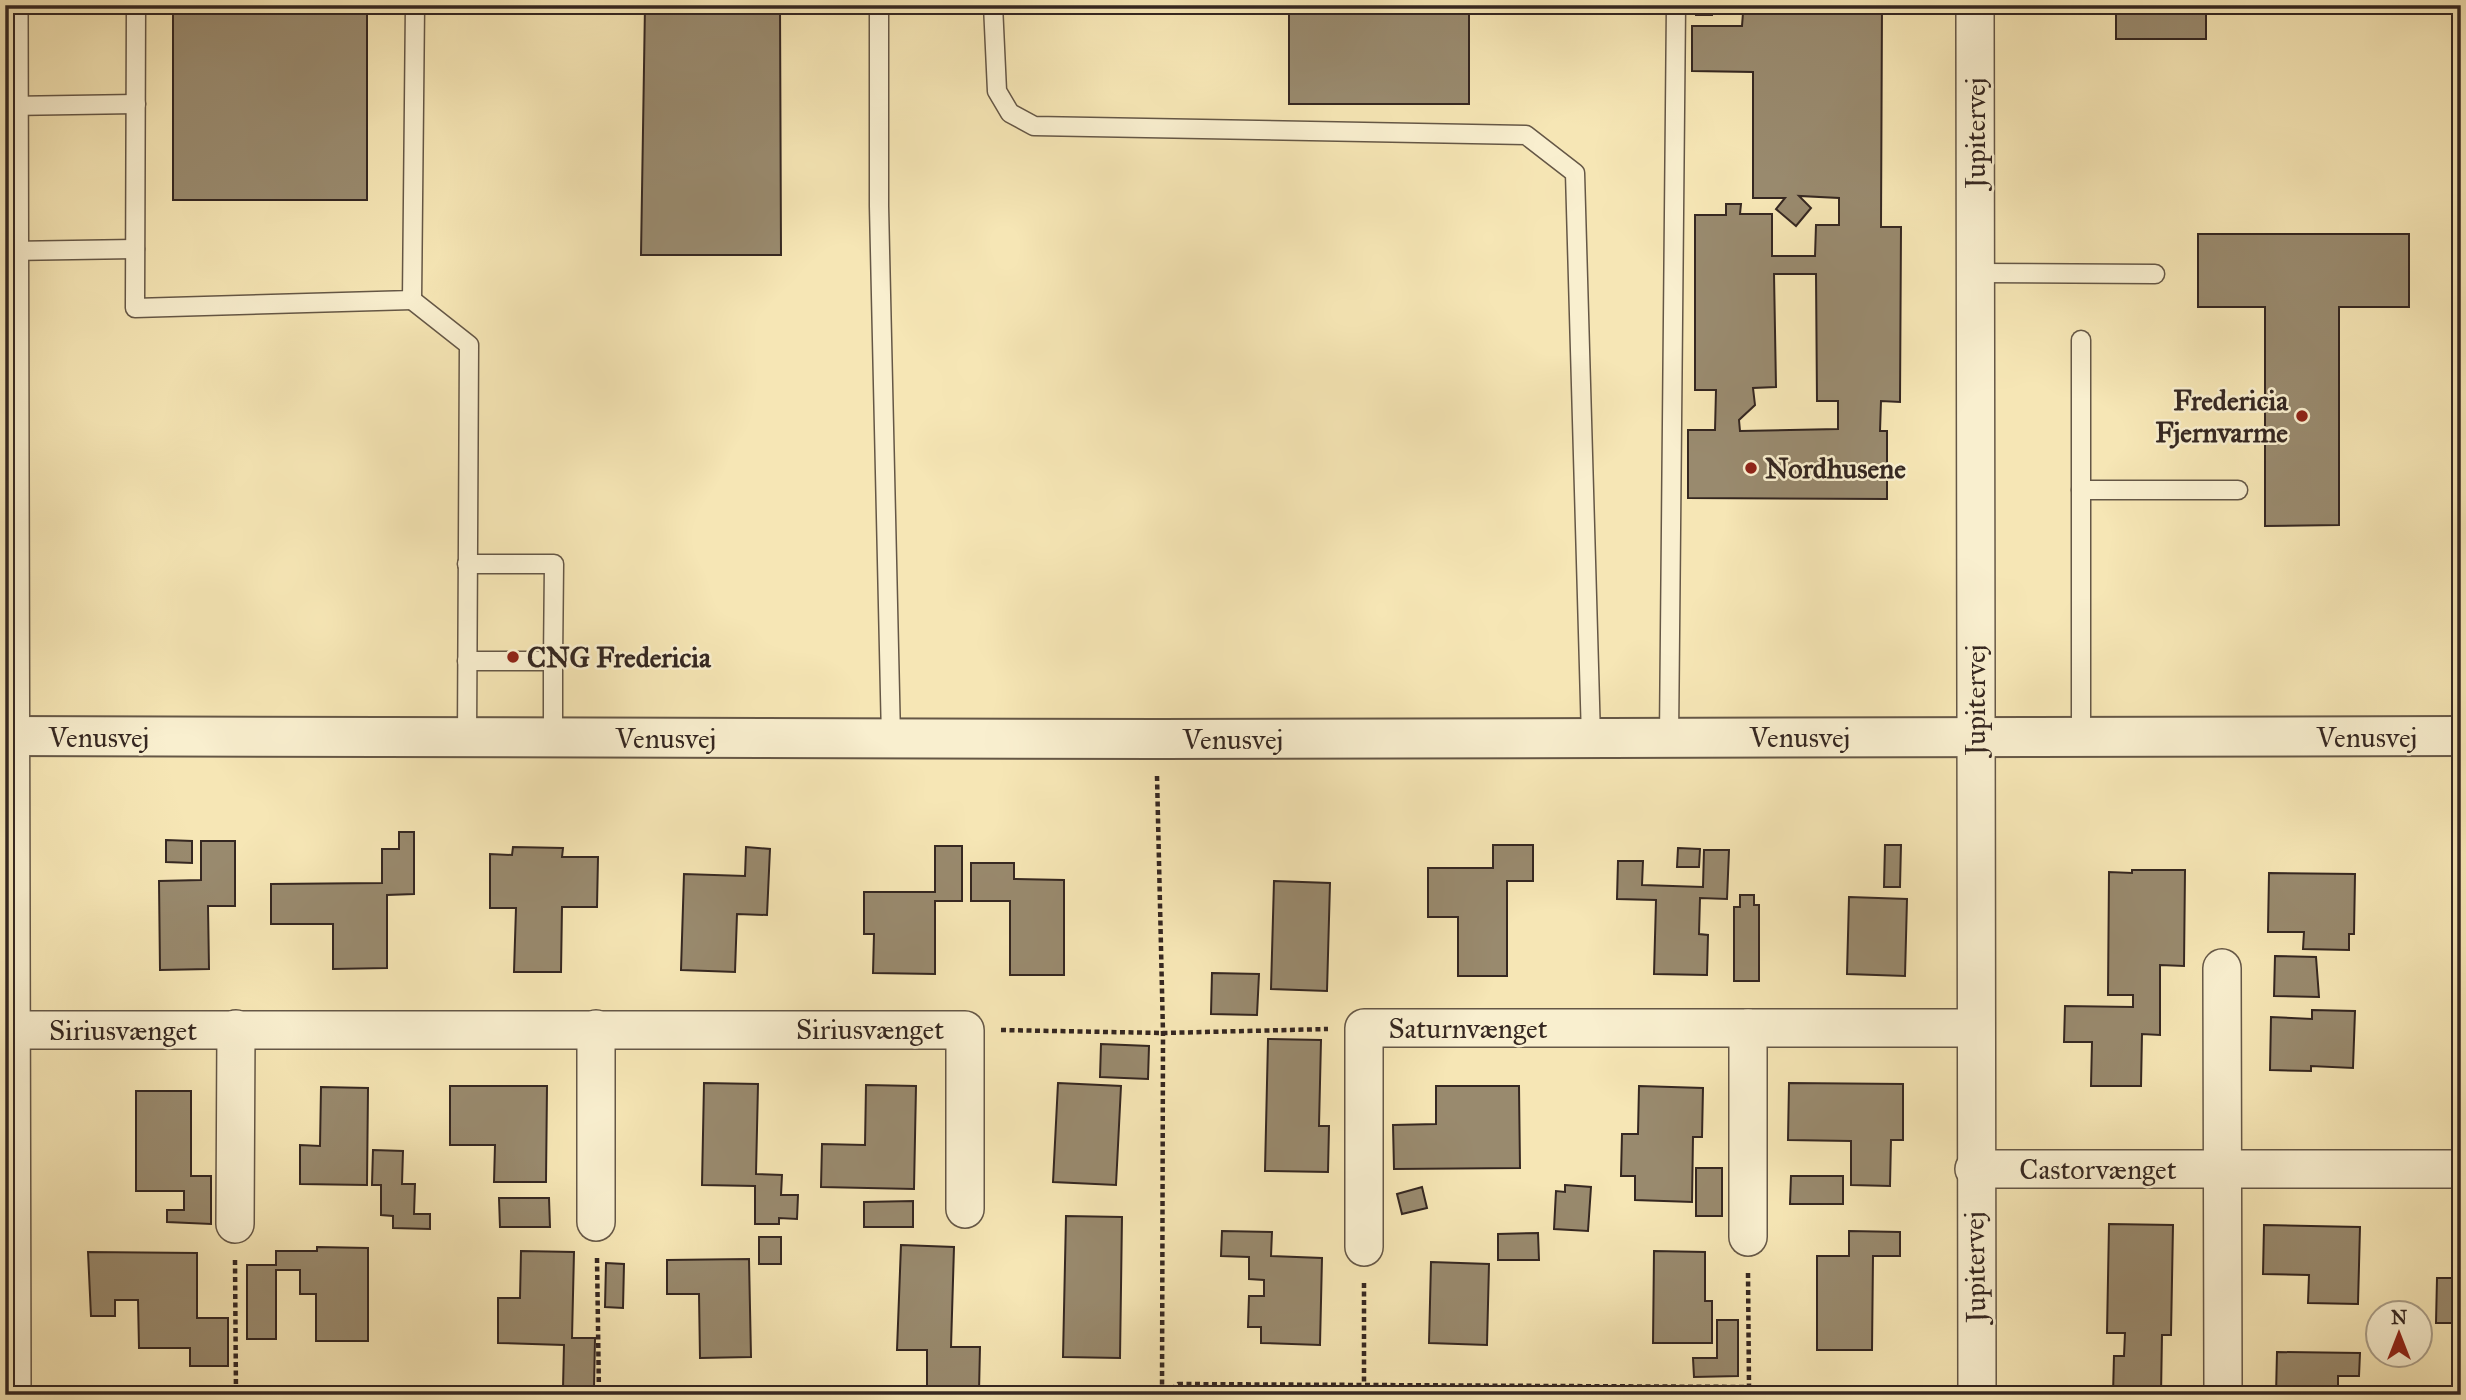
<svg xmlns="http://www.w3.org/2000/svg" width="2466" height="1400" viewBox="0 0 2466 1400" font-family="'IM FELL Great Primer',serif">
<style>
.building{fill:#998a6e;stroke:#352721;stroke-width:2;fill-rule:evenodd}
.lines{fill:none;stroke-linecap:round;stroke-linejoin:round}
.service-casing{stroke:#655746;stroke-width:21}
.minor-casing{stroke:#655746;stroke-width:40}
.tertiary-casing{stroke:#655746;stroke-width:42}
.path{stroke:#352721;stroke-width:4.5;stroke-dasharray:5 3.5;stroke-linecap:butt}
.service{stroke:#f9efcf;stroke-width:18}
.minor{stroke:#f9efcf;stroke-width:37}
.tertiary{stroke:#f9efcf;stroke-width:38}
.poi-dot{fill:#8f2418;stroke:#f9efcf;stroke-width:2.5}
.labels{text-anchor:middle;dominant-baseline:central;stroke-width:5;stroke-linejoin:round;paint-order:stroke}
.street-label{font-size:28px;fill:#352721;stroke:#f9efcf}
.poi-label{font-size:28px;font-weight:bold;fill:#352721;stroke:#f9efcf;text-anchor:start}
</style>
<rect width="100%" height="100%" fill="#f6e6b5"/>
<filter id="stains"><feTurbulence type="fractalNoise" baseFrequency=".00286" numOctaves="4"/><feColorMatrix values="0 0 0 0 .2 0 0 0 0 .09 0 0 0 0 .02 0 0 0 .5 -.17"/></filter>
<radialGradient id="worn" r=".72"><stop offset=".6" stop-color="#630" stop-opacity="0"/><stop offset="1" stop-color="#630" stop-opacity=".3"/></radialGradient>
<g class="building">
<rect x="173" y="5" width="194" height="195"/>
<path d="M645 5H780L781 255H641Z"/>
<rect x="1289" y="5" width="180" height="99"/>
<rect x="1696" y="5" width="16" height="10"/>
<rect x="1724" y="5" width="16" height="9"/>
<path d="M1752 5H1882L1881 227H1901L1900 402 1881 401 1880 431H1887V499L1688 498V430H1715L1716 390H1695V215H1726V204H1741L1740 214H1772V256H1815L1816 225H1839V198L1799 196 1811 208 1796 226 1776 209 1785 198H1753V72L1692 71V26H1742L1743 13H1752ZM1774 274H1816L1817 401H1838V429L1740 431 1739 420 1755 405 1753 388 1776 387Z"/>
<rect x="2116" y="5" width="90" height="34"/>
<path d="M2198 234H2409V307H2339V525L2265 526V307H2198Z"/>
<path d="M399 832H414V894L387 895V968L333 969V924H271V884L382 883V849H399Z"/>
<path d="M166 840 192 841V863L166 862Z"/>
<path d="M201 841H235V906H208L209 969 160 970 159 881 201 880Z"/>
<path d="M1493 845H1533V881H1507V976H1458V917H1428V868H1493Z"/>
<path d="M1885 845H1901L1900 887H1884Z"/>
<path d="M935 846H962V901H935V974L873 973 874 934H864V892H935Z"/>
<path d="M513 847 563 848 562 857H598L597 907H562L561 972H514L516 908H490V854L512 855Z"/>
<path d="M746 847 770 849 767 915 737 914 735 972 681 970 684 874 745 876Z"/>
<path d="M1678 848 1700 849 1699 867H1677Z"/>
<path d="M1704 850H1729L1727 899 1700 898 1699 934 1708 935 1707 975 1654 974 1656 900 1617 899 1618 861H1643L1642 885 1703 887Z"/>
<path d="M971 863H1014V879L1064 880V975H1010V901H971Z"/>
<path d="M2132 870H2185L2184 966 2160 965V1035L2142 1034 2141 1086H2091L2092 1042H2064L2065 1006 2133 1007V995H2108L2109 872 2132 873Z"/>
<path d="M2269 873 2355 874 2354 934H2349V950L2303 949 2304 932H2268Z"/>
<path d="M1274 881 1330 883 1327 991 1271 989Z"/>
<path d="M1740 895H1754V905H1759V981H1734V907H1740Z"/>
<path d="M1849 897 1907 899 1905 976 1847 974Z"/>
<path d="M2459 954H2461V1010H2457Z"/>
<path d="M2275 956 2316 957 2319 997 2274 996Z"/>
<path d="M1212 973 1259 974 1257 1015 1211 1014Z"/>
<path d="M2312 1010 2355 1011 2353 1068 2311 1066V1071L2270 1070 2271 1017 2312 1019Z"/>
<path d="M1268 1039 1321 1040 1319 1126H1329L1328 1172 1265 1171Z"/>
<path d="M1101 1044 1149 1046 1148 1079 1100 1077Z"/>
<path d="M704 1083 758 1084 756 1174 782 1175 781 1195H798L797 1219 779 1218V1224H755V1186L702 1185Z"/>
<path d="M1058 1083 1121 1086 1116 1185 1053 1182Z"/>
<path d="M1789 1083 1903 1084V1140H1891L1890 1186 1851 1185V1141L1788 1140Z"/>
<path d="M866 1085 916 1086 914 1189 821 1187 822 1144 865 1145Z"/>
<path d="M450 1086H547L546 1182H494L495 1145H450Z"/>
<path d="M1436 1086H1519L1520 1168 1394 1169 1393 1125 1436 1124Z"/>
<path d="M1639 1086 1703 1088 1702 1137H1693L1692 1202 1635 1200V1176H1621L1622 1134H1638Z"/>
<path d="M321 1087 368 1088 367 1185 300 1184V1145L320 1146Z"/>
<path d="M136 1091H191V1176H211V1224L167 1222V1210H184V1191H136Z"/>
<path d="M373 1150 403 1151 402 1184H415L414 1214H430V1229L393 1228V1216L381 1215V1185H372Z"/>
<rect x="1696" y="1168" width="26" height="48"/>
<path d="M1791 1176H1843V1204H1790Z"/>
<path d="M1565 1185 1591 1187 1588 1231 1554 1229 1556 1191 1565 1192Z"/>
<path d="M1422 1187 1427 1208 1402 1214 1397 1194Z"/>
<path d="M499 1198H549L550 1227H500Z"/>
<path d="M913 1201V1227H864V1202Z"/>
<path d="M1066 1216 1122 1217 1120 1358 1063 1357Z"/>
<path d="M2109 1224 2173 1225 2171 1335H2162L2161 1395 2113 1394 2114 1356H2124L2125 1333H2107Z"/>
<path d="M2264 1225 2360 1227 2358 1304 2308 1303 2309 1275 2263 1274Z"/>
<path d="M1222 1231 1272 1232 1271 1256 1322 1258 1320 1345 1261 1343V1327H1248L1249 1296H1264V1280L1249 1279V1257L1221 1256Z"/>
<path d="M1849 1231 1900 1232V1256H1873L1872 1350H1817V1256H1849Z"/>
<path d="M1538 1233 1539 1260H1498V1234Z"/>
<rect x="759" y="1237" width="22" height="27"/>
<path d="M901 1245 954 1247 951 1347H980L979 1392 927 1390V1350H897Z"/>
<path d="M317 1247 368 1248V1341H316V1294H300V1270H276V1339H247V1265H276V1251H317Z"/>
<path d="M521 1251 574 1252 572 1338H595L594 1388H563L564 1345 498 1343V1298H520Z"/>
<path d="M1654 1251 1705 1252V1301H1712V1343H1653Z"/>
<path d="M88 1252 197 1253V1318H228V1366H190V1348H139L138 1300H115V1316H91Z"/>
<path d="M749 1259 751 1357 700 1358 699 1294H667V1260Z"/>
<path d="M1431 1262 1489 1264 1487 1345 1429 1343Z"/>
<path d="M606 1263 624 1264 623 1308 605 1307Z"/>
<path d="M2437 1278H2461V1323H2436Z"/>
<path d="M1717 1320H1738V1376L1694 1377 1693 1358H1717Z"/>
<path d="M2277 1352 2360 1353 2359 1376H2338V1395H2276Z"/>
<rect x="1811" y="1390" width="92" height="5"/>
</g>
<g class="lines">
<g class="service-casing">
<g id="service">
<path d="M136 5 135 308 412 300 415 5"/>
<path d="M879 5V206L891 738"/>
<path d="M993 5 997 91 1010 113 1034 126 1526 135 1575 173 1591 738"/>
<path d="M9 106 136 104"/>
<path d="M10 251 135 249"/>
<path d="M1975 273 2155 274"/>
<path d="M412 300 469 345 467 738"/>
<path d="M2081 340V738"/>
<path d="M2081 490H2238"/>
<path d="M467 564H554L553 661H467"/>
<path d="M553 738V661"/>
<path d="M1669 738 1676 5"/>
</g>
</g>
<g class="minor-casing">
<g id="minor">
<path d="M9 5 12 1395"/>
<path d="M1975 5 1977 1395"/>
<path d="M2222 968 2223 1389"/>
<path d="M1748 1028V1237"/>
<path d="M596 1029V1222"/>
<path d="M11 1030H965V1209"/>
<path d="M1974 1169H2461"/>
<path d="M235 1224 236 1029"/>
<path d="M1364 1247V1028H1976"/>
</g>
</g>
<g class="tertiary-casing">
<path id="tertiary" d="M5 736 1159 739 2461 736"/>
</g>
<g class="path">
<path d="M1157 776 1163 1033 1162 1395"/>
<path d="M1001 1030 1163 1033 1328 1029"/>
<path d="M597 1258 599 1395"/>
<path d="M235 1260 236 1395"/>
<path d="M1364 1283V1384"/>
<path d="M1165 1395 1178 1384 1749 1387 1748 1272"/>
</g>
<use href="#service" class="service"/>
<use href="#minor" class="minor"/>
<use href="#tertiary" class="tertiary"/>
</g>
<g class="poi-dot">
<circle cx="2302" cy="416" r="7"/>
<circle cx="1751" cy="468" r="7"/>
<circle cx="513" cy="657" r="7"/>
</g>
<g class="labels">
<g class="street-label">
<text transform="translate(1975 133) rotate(-90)">Jupitervej</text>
<text transform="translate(1975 700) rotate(-90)">Jupitervej</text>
<text x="99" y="737">Venusvej</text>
<text x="1800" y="737">Venusvej</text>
<text x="2367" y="737">Venusvej</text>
<text x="666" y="738">Venusvej</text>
<text x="1233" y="739">Venusvej</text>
<text x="1468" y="1028">Saturnvænget</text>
<text x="870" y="1029">Siriusvænget</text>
<text x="123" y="1030">Siriusvænget</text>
<text x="2098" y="1169">Castorvænget</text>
<text transform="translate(1975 1267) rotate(-91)">Jupitervej</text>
</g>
<g class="poi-label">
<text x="2288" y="400" text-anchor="end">Fredericia<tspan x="2288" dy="32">Fjernvarme</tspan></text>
<text x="1765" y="468">Nordhusene</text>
<text x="527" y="657">CNG Fredericia</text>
</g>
</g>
<rect width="2466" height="1400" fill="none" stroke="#f6e6b5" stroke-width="28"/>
<rect x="7" y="7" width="2452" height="1386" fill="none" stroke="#352721" stroke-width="3.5"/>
<rect x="14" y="14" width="2438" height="1372" fill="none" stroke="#352721" stroke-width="2"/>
<g transform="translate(2399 1334)"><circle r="33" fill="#f9efcf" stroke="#ab9f89" stroke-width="2"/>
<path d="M0-5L12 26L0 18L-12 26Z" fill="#8f2418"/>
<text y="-10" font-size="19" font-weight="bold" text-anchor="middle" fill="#352721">N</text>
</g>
<rect width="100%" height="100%" filter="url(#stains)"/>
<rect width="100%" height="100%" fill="url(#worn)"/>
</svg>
